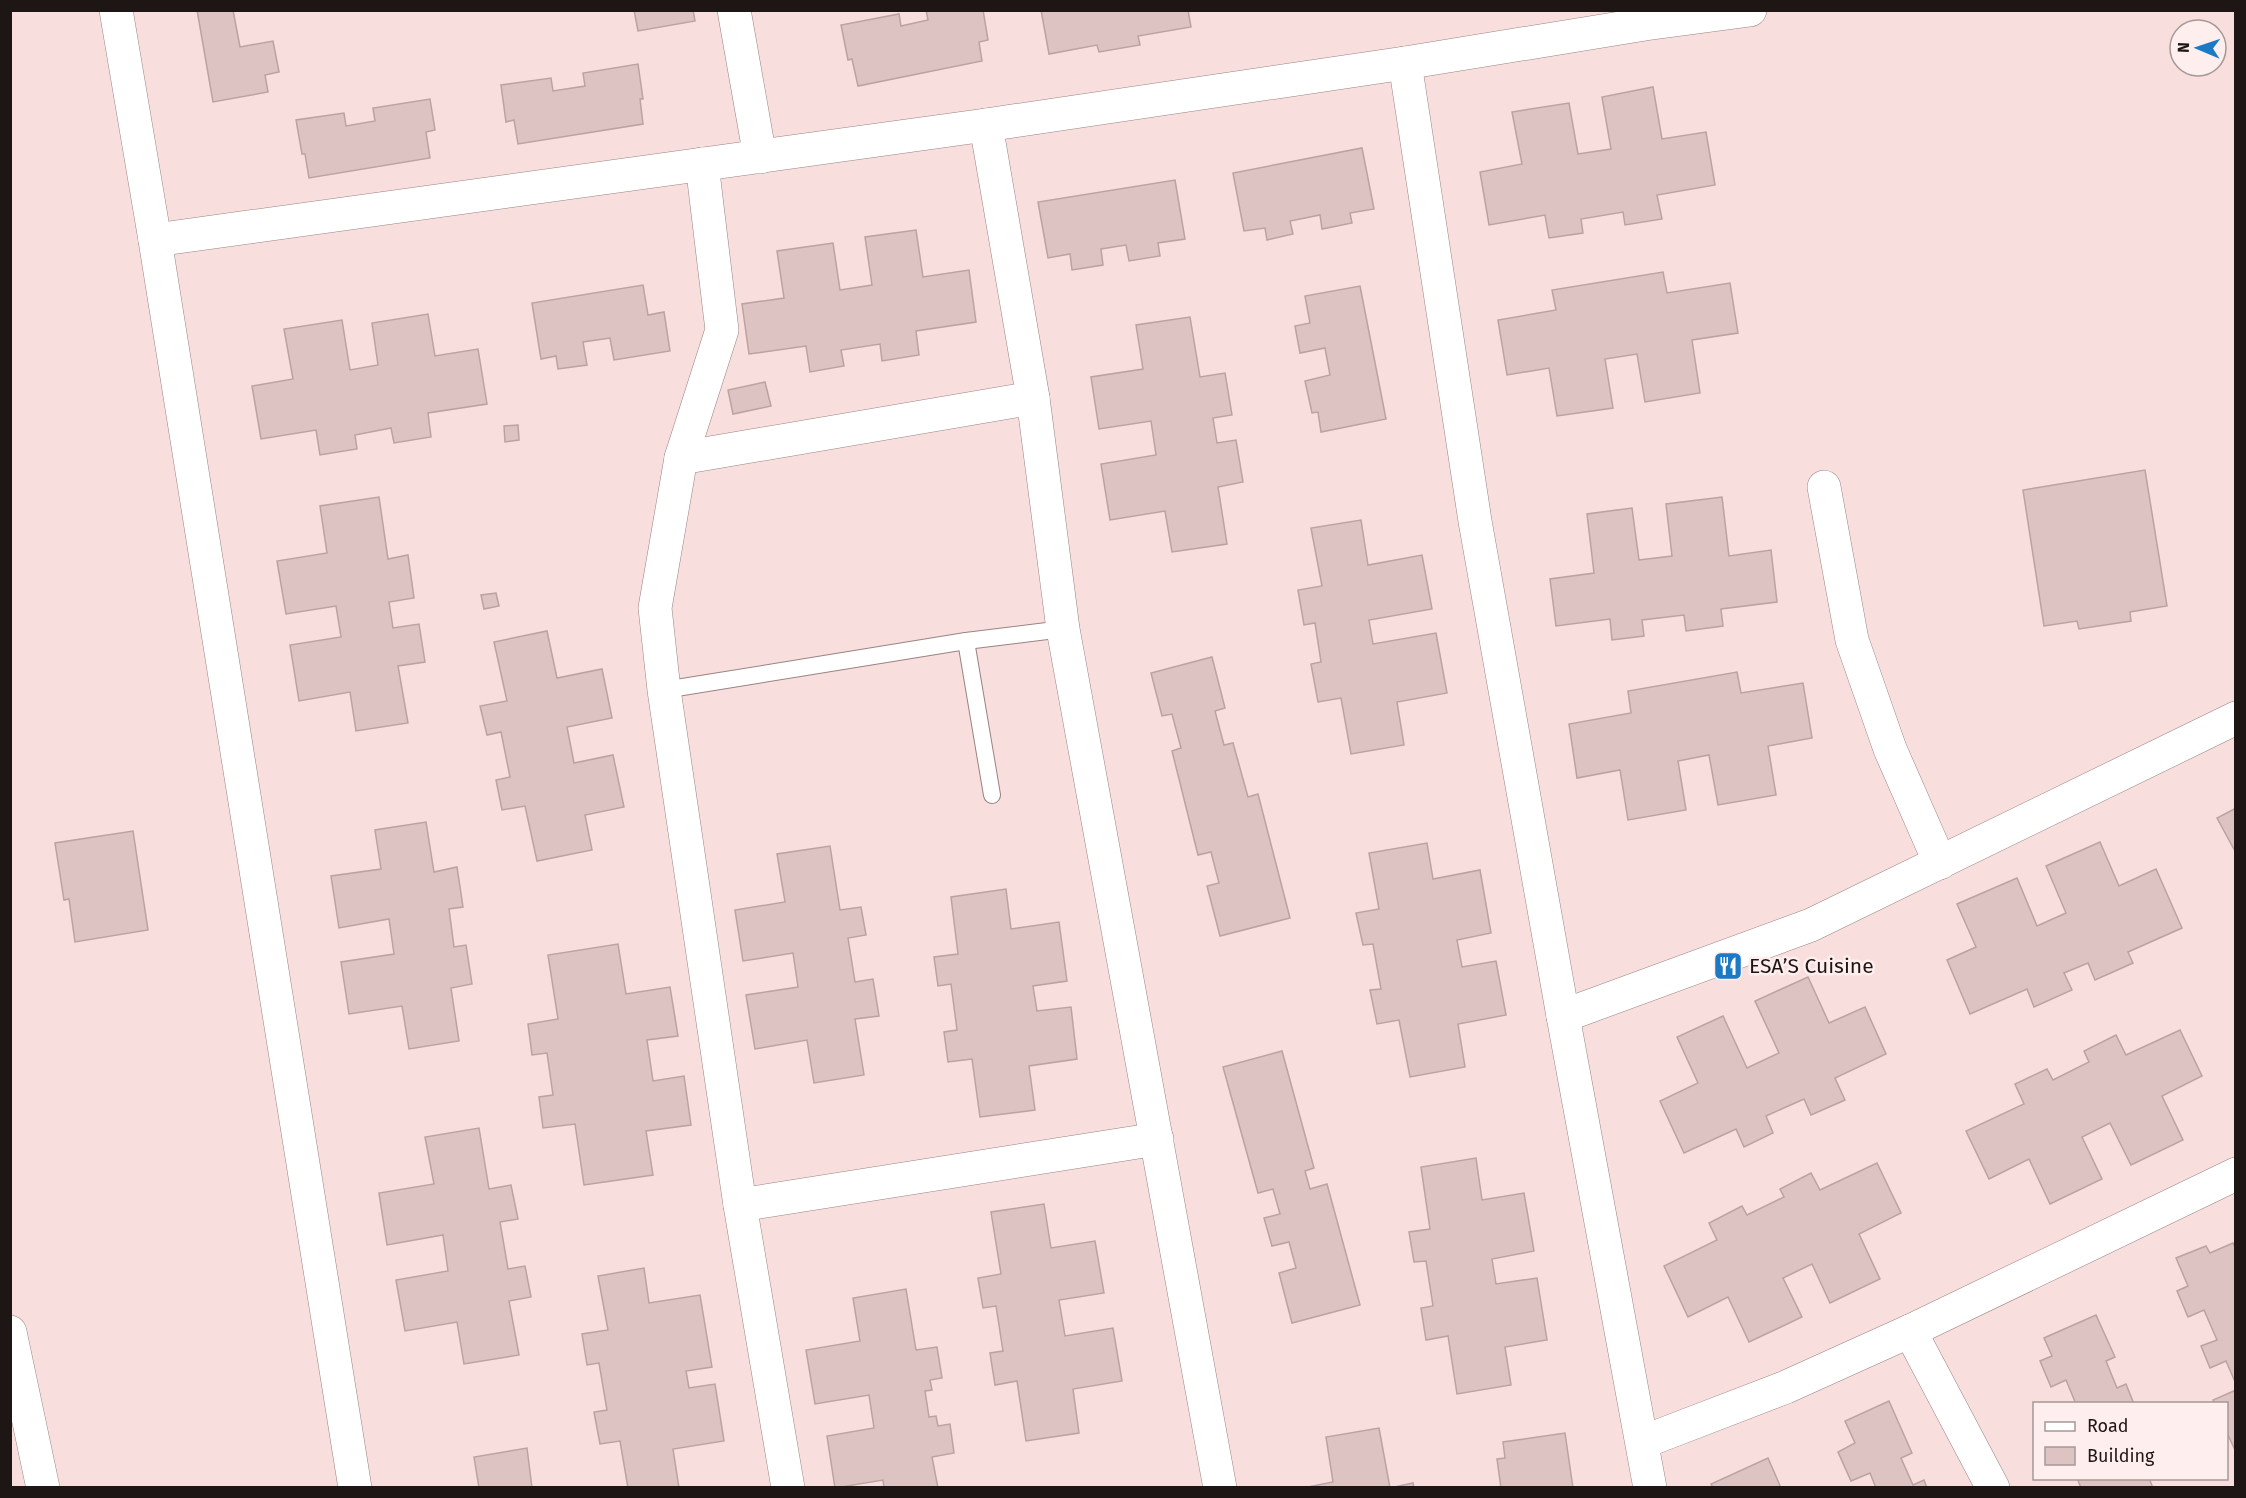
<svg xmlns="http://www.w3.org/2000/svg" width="2246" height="1498" viewBox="0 0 2246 1498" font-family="'Fira Sans',sans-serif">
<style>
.building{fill:#ddc4c3;stroke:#bba3a1;stroke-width:1.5}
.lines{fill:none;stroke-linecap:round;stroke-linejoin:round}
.service-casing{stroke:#9a8382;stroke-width:18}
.minor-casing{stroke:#9a8382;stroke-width:34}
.service{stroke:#fff;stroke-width:16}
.minor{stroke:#fff;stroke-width:33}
.labels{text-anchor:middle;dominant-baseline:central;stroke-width:5;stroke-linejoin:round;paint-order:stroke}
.poi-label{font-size:21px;fill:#1e1615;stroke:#feeeed;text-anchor:start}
</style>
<rect width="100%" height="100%" fill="#f8dedd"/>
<g class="building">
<path d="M197 10H233L240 47 273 41 279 72 265 75 268 92 213 102Z"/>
<path d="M634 10H693L695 21 638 31Z"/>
<path d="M926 10H983L988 40 979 42 982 61 858 86 852 59 848 60 841 25 899 14 901 26 928 20Z"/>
<path d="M1041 10H1188L1191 27 1138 36 1140 45 1099 52 1097 45 1049 54Z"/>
<path d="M638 64 643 99H640L643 124 518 144 514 120 506 122 501 85 551 78 553 91 585 86 583 73Z"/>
<path d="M1653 87 1662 139 1706 132 1715 185 1657 195 1662 219 1625 225 1623 212 1581 219 1583 233 1549 238 1545 215 1489 225 1480 172 1522 164 1512 112 1569 103 1578 154 1611 149 1602 97Z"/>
<path d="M430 99 435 130 426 132 430 158 309 178 305 154H302L296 120 344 113 346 126 375 121 373 108Z"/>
<path d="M1362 148 1374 209 1350 213 1352 223 1322 229 1320 215 1290 221 1293 234 1267 240 1265 228 1244 231 1233 173Z"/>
<path d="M1175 180 1185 239 1158 243 1160 256 1129 261 1126 245 1101 249 1103 265 1072 270 1070 254 1048 258 1038 202Z"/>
<path d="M916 230 923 277 969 270 976 322 916 331 919 355 882 361 880 344 841 350 844 366 810 372 806 346 749 354 742 304 784 298 777 251 833 243 840 290 872 285 865 237Z"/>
<path d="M1663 272 1667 293 1730 283 1738 333 1692 340 1700 393 1645 402 1637 354 1605 359 1613 408 1557 416 1549 368 1507 375 1498 320 1556 310 1552 290Z"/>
<path d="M643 285 648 315 664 312 670 351 614 360 610 338 583 342 587 365 558 369 556 356 541 359 532 303Z"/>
<path d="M1360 286 1386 419 1321 432 1318 412 1312 413 1305 381 1330 375 1325 348 1300 353 1295 326 1310 323 1305 296Z"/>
<path d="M428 314 435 356 478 349 487 404 428 413 431 437 394 443 391 428 355 435 357 449 320 455 316 430 261 439 252 386 293 379 284 329 342 320 350 370 378 365 372 323Z"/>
<path d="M1190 317 1200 377 1225 373 1232 415 1213 418 1217 443 1236 440 1243 482 1218 487 1227 544 1172 552 1165 511 1110 520 1101 464 1156 455 1151 421 1099 429 1091 377 1143 369 1136 325Z"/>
<path d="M765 382 771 406 733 414 728 390Z"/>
<path d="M518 425 519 440 505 442 504 426Z"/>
<path d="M2145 470 2167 606 2130 612 2131 621 2079 629 2077 621 2044 626 2023 490Z"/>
<path d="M379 497 388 559 408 555 414 598 389 602 393 628 419 624 425 662 398 666 408 723 356 731 350 692 299 701 290 645 341 637 336 606 286 614 277 561 327 553 320 506Z"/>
<path d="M1722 497 1729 556 1771 550 1777 602 1721 609 1723 626 1686 631 1684 615 1642 620 1644 636 1612 640 1610 619 1556 626 1550 579 1594 573 1587 514 1632 508 1639 560 1672 556 1666 504Z"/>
<path d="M1361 520 1368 565 1422 555 1432 609 1369 620 1373 644 1436 633 1447 693 1397 702 1404 745 1351 754 1341 698 1318 702 1311 664 1321 662 1315 623 1304 625 1298 590 1322 586 1311 528Z"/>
<path d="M496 593 499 606 484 609 481 595Z"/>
<path d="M547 631 557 678 602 669 612 718 567 727 574 763 613 755 624 807 585 815 592 850 537 861 525 806 502 810 496 780 510 777 501 732 487 735 480 706 507 701 494 642Z"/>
<path d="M1212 657 1225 708 1215 711 1224 745 1233 743 1248 797 1258 794 1290 918 1220 936 1207 886 1219 883 1211 852 1198 855 1172 751 1181 748 1172 714 1162 716 1151 673Z"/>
<path d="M1737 672 1741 693 1803 683 1812 738 1768 746 1776 795 1718 805 1709 755 1678 761 1686 810 1628 820 1620 770 1577 778 1569 724 1631 713 1628 691Z"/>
<path d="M2236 808V853L2217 818Z"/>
<path d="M426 822 434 872 457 867 463 907 449 909 454 947 466 945 472 984 451 988 459 1041 409 1049 402 1006 349 1014 341 962 394 954 389 919 339 928 331 876 381 869 375 830Z"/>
<path d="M133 831 148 930 75 942 69 899 64 900 55 843Z"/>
<path d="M2100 842 2119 886 2156 869 2182 928 2128 952 2133 963 2095 980 2088 963 2064 973 2072 990 2034 1007 2027 989 1970 1014 1947 960 1976 947 1957 904 2017 878 2037 926 2066 913 2046 866Z"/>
<path d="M1427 843 1433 879 1480 870 1491 933 1457 940 1462 967 1496 961 1506 1015 1458 1024 1465 1067 1410 1077 1399 1020 1377 1024 1370 990 1381 989 1373 944 1363 945 1356 913 1379 909 1369 853Z"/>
<path d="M830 846 840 910 861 907 866 935 848 938 855 982 873 979 879 1016 855 1019 864 1075 814 1083 807 1040 755 1049 746 995 798 987 793 953 743 961 735 910 785 902 777 854Z"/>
<path d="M1006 889 1011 929 1059 922 1067 981 1033 986 1037 1011 1071 1007 1077 1059 1029 1066 1035 1110 980 1117 972 1059 948 1062 944 1032 957 1030 951 984 938 986 934 957 958 954 951 897Z"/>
<path d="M618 944 626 994 670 987 678 1036 647 1040 653 1081 684 1076 691 1125 646 1131 653 1175 584 1185 575 1124 543 1128 539 1097 553 1095 547 1053 532 1055 528 1024 558 1019 548 955Z"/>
<path d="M1808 977 1829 1023 1865 1007 1886 1054 1835 1078 1845 1100 1811 1115 1804 1099 1766 1116 1773 1133 1744 1147 1736 1129 1684 1153 1660 1101 1698 1083 1677 1037 1723 1016 1747 1068 1779 1053 1755 1001Z"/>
<path d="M2180 1030 2202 1076 2162 1096 2183 1140 2131 1165 2110 1123 2082 1137 2102 1179 2050 1204 2029 1159 1989 1179 1966 1131 2024 1104 2015 1084 2047 1069 2053 1080 2089 1062 2084 1051 2116 1035 2126 1055Z"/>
<path d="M1282 1051 1314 1168 1305 1171 1310 1189 1327 1184 1360 1305 1292 1323 1279 1273 1296 1268 1289 1242 1272 1246 1264 1218 1280 1214 1273 1189 1258 1193 1223 1067Z"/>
<path d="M479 1128 489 1189 511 1185 518 1219 500 1222 508 1269 525 1266 531 1297 509 1301 519 1355 464 1364 457 1322 405 1331 396 1280 448 1271 443 1235 387 1245 379 1193 434 1184 425 1137Z"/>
<path d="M1476 1158 1482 1200 1524 1193 1534 1251 1492 1259 1496 1284 1537 1278 1547 1340 1505 1347 1511 1385 1457 1394 1448 1336 1426 1340 1421 1308 1433 1306 1426 1261 1414 1262 1409 1232 1430 1229 1421 1167Z"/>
<path d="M1877 1163 1901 1213 1859 1234 1880 1279 1830 1303 1812 1264 1783 1278 1802 1317 1749 1342 1728 1297 1688 1317 1664 1266 1717 1240 1709 1223 1742 1206 1747 1215 1784 1197 1780 1189 1811 1173 1820 1190Z"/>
<path d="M1044 1204 1051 1248 1095 1241 1104 1293 1059 1300 1065 1336 1113 1328 1122 1381 1073 1389 1079 1433 1026 1441 1017 1381 995 1385 990 1353 1003 1351 996 1306 983 1308 978 1278 1001 1274 991 1212Z"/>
<path d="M2233 1243 2236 1249V1384L2226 1361 2210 1368 2201 1346 2217 1340 2204 1310 2188 1317 2177 1291 2188 1286 2176 1258 2206 1246 2210 1253Z"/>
<path d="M644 1268 649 1303 700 1295 712 1367 686 1371 689 1388 715 1384 724 1441 673 1449 679 1488H628L620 1441 600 1444 594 1412 607 1410 599 1363 587 1365 582 1334 608 1330 598 1276Z"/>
<path d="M906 1289 916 1350 937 1347 942 1378 930 1380 932 1390 925 1391 929 1417 936 1416 938 1426 950 1424 954 1453 932 1457 938 1488H884L883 1480 835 1488 827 1436 874 1428 869 1395 815 1404 806 1350 860 1341 853 1298Z"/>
<path d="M2096 1315 2115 1357 2106 1361 2117 1388 2126 1384 2134 1404H2076L2066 1380 2051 1387 2040 1361 2052 1356 2044 1338Z"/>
<path d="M2236 1390V1452L2226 1431V1404H2215L2213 1400Z"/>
<path d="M1889 1401 1912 1453 1901 1458 1913 1485 1924 1480 1927 1488H1876L1870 1473 1851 1481 1838 1452 1855 1443 1845 1421Z"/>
<path d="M1379 1428 1390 1488H1303L1333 1482 1326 1437Z"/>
<path d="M1565 1433 1573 1488H1501L1497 1459 1505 1458 1503 1442Z"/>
<path d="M527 1448 532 1488H479L474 1457Z"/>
<path d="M1768 1458 1781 1488H1713L1711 1484Z"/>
<path d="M2077 1478H2149L2153 1488H2081Z"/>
<path d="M1413 1483 1414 1488H1390Z"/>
</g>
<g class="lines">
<g class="service-casing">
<g id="service">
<path d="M966 641 992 795"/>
<path d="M664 690 966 641 1063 629"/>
</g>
</g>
<g class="minor-casing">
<g id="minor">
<path d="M116 10 155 240 355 1488"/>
<path d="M734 10 760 157"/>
<path d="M1405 63 1475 521 1563 1016 1650 1488"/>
<path d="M986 125 1033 398 1063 629 1220 1488"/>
<path d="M702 164 722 330 681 458 655 608 664 690 740 1205 788 1488"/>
<path d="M155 240 986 125 1405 63 1645 24 1750 10"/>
<path d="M681 458 1033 398"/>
<path d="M1824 487 1852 640 1890 749 1940 863"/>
<path d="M1563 1016 1811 925 2236 718"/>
<path d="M740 1205 1157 1139"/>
<path d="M1910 1331 1993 1488"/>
<path d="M10 1332 43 1488"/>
<path d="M1643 1442 1786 1387 1910 1331 2236 1174"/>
</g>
</g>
<use href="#service" class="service"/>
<use href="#minor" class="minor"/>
</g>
<defs>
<g id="restaurant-square" transform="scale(1.5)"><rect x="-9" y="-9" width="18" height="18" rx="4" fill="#1b7ac6" stroke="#feeeed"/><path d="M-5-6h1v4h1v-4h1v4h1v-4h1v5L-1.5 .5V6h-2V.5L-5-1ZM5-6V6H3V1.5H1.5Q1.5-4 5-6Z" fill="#fff"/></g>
</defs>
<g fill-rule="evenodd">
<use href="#restaurant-square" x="1728" y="966"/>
</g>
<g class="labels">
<g class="poi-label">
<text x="1749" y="966">ESA’S Cuisine</text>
</g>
</g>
<rect width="2246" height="1498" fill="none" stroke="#1e1615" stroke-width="24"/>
<rect x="2033" y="1402" width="195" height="78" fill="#feeeed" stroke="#a49897" stroke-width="1.5"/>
<rect x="2045" y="1422" width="30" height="9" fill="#ffffff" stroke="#a49897" stroke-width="1.5"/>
<text x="2087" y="1432" font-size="18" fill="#1e1615">Road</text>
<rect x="2045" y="1447" width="30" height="18" fill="#ddc4c3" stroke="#a49897" stroke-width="1.5"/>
<text x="2087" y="1462" font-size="18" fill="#1e1615">Building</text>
<g transform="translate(2198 48) rotate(272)"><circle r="28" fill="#feeeed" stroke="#a49897" stroke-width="1.5"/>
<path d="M0-4.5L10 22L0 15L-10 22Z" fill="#1b7ac6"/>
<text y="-9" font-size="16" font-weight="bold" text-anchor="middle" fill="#1e1615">N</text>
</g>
</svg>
